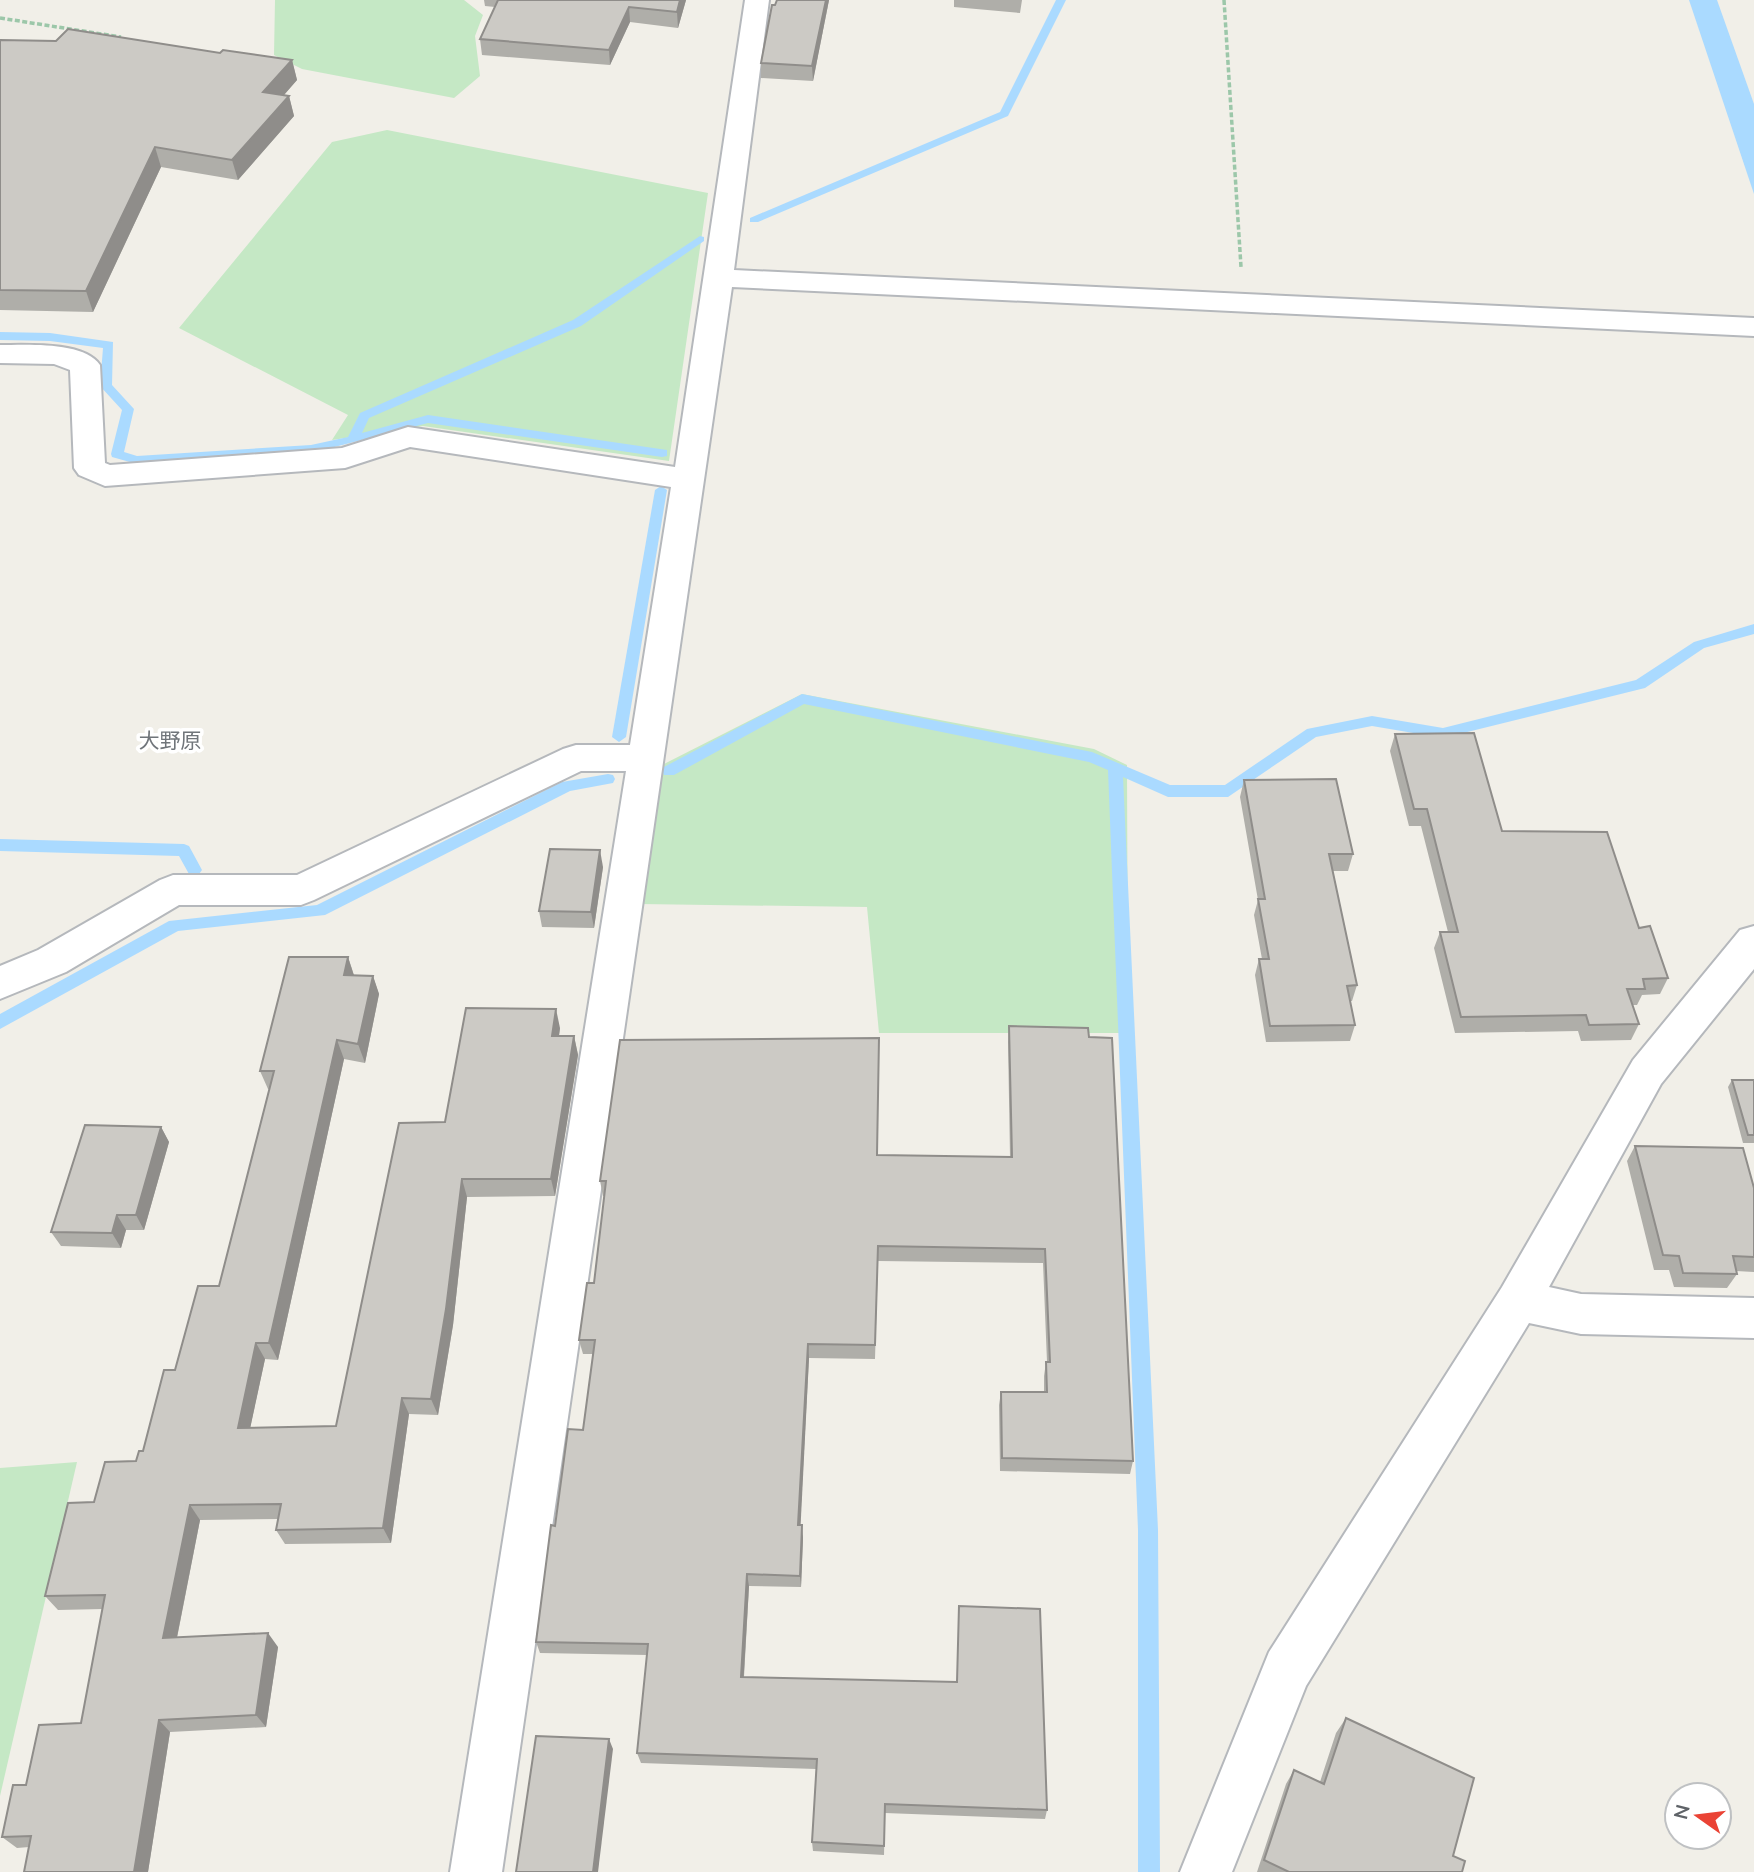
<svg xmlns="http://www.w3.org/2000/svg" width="1754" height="1872" viewBox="0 0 1754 1872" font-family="Mulish,'Noto Sans JP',sans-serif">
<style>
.green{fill:#c5e8c5}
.water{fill:#aadaff}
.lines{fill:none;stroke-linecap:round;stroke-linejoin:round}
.stream{fill:#aadaff;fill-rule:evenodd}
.street-casing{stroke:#b5b8bc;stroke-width:4}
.path{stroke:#9cc7a9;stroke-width:3.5;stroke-dasharray:5 2.5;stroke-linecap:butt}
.street{fill:#fff;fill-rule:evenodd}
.wall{fill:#afaea9}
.shaded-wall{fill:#8f8d8a}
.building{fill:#cccac5;stroke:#8f8d8a;stroke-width:2}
.labels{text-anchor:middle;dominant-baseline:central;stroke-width:7;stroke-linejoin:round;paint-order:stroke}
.neighbourhood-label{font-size:21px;fill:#70757a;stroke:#fff}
</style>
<rect width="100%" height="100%" fill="#f1efe8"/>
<g class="green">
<path d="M275 0H464L483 15 475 36 480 76 454 98 302 69 274 55Z"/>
<path d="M387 130 708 193 669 461 423 426 332 440 348 415 179 328 332 142Z"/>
<path d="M802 694 1094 749 1127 765 1128 1033H879L867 907 639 904 662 765Z"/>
<path d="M77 1462 0 1796V1468Z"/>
</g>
<path class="water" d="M1689 0H1717L1754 104V194Z"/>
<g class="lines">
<g class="stream">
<path d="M1056 0H1066L1008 116 758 222H750V218L1000 112Z"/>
<path d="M700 236 704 237V241L581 326 369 418 362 433 428 415 667 450V456L662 457 428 423 311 453 137 464 112 457 111 454 122 410 100 386 103 348 50 341 0 340V332L50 333 113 342 112 385 134 409 124 452 137 456 311 445 348 437 360 413 573 320Z"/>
<path d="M661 486 667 490 626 737 619 742 612 737 655 490Z"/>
<path d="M1754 624V634L1704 648 1645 688 1443 738 1372 726 1316 737 1228 797H1168L1123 777 1158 1530 1160 1872H1138V1530L1108 770 1089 762 804 704 674 775H664L662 771 664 767 802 694 1092 752 1170 785H1225L1307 729 1372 716 1443 728 1636 680 1694 642Z"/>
<path d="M608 774 613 775 615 779 613 783 570 791 325 915 178 931 0 1029V1014L169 921 317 905 562 782Z"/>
<path d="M0 839 184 844 189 846 202 870 199 874H189L179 856 0 851Z"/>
</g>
<g class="street-casing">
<g id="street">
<path d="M745 0H769L734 270 1754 318V336L732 287 502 1872H450L626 771H581L314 900 301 905H179L66 972 0 999V966L38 950 160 880 173 875H297L563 749 576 745H630L671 487 410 447 345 468 105 486 79 475 74 468 70 370 54 364 0 363V345C26 345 84 341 100 365L105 463 110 465 342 448 408 427 675 467Z"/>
<path d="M1754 926V969L1661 1084 1549 1287 1581 1294 1754 1298V1338L1581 1334 1529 1323 1306 1686 1232 1872H1180L1269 1652 1502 1287 1633 1060 1740 930Z"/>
</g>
</g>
<g class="path">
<path d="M1224 0 1241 267"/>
<path d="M0 18 121 37"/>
</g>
<use href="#street" class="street"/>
</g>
<g class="wall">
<path d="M484 0H686L678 28 630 22 610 65 482 55 480 39 495 7 485 6Z"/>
<path d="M777 0H829L813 81 761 78V63Z"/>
<path d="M954 0H1022L1020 13 954 7Z"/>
<path d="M0 40 220 53 292 60 297 80 284 95 289 96 294 116 238 180 161 167 93 312 0 310Z"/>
<path d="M1395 734 1502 831 1639 928 1668 978 1660 994 1642 995 1637 1005H1632L1639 1024 1631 1040 1581 1041 1578 1031 1455 1033 1434 948 1440 932H1448L1421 826H1409L1390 751Z"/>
<path d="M1244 780 1353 854 1348 871H1333L1357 985 1352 1001H1350L1355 1025 1350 1041 1266 1042 1255 975 1259 959H1262L1254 915 1258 900 1240 797Z"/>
<path d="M603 867 594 928 542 927 539 911Z"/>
<path d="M348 957 354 975 373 976 379 994 365 1063 344 1059 278 1360 265 1359 250 1428 336 1426 445 1122 560 1028 559 1036H574L578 1055 555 1196 467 1197 453 1325 438 1415 409 1414 391 1543 285 1544 276 1530 278 1519 200 1520 177 1638 278 1647 266 1727 170 1732 148 1872H24L29 1847 17 1848 2 1837 26 1785 81 1723 103 1609 58 1610 45 1596 94 1502 136 1461 143 1451 175 1370 219 1286 269 1089H268L260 1071Z"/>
<path d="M1009 1026 1133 1461 1130 1474 1000 1471 999 1405 1001 1392H1044V1376L1046 1362H1047L1043 1263 878 1261 875 1359 809 1358 800 1525 803 1538 801 1587 749 1586 744 1677 957 1682 959 1606 1047 1810 1045 1819 885 1813 884 1855 813 1851 812 1842 816 1769 641 1763 637 1753 647 1655 540 1653 536 1642 555 1526 583 1430 593 1354H583L579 1340 594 1283 605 1196H603L600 1181 877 1155 1010 1157 1008 1042Z"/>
<path d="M1732 1080H1754V1143H1743L1728 1087Z"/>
<path d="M161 1127 169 1142 144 1230H126L121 1248 61 1246 51 1232Z"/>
<path d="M1635 1146 1754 1188V1272L1736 1271 1737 1274 1727 1288 1674 1287 1669 1270H1654L1627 1161Z"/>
<path d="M1346 1718 1453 1856 1462 1872H1257L1286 1784 1294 1770 1320 1782 1336 1733Z"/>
</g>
<g class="shaded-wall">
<path d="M680 0H686L678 28 677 12Z"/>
<path d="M826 0H829L813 81 812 66Z"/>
<path d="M629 7 630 22 610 65 609 50Z"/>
<path d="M292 60 297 80 269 112 263 92Z"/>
<path d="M289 96 294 116 238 180 232 160Z"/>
<path d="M155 147 161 167 93 312 86 291Z"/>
<path d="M600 850 603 867 594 928 591 912Z"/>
<path d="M348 957 354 976 344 975Z"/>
<path d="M373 976 379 994 365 1063 358 1044Z"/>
<path d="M556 1009 560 1028 556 1055 552 1036Z"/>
<path d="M574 1036 578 1055 555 1196 551 1179Z"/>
<path d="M337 1040 344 1059 278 1360 269 1343Z"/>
<path d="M161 1127 169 1142 144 1230 136 1215Z"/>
<path d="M462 1179 467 1197 453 1325 438 1415 431 1399Z"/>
<path d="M117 1215 126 1230 121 1248 112 1233Z"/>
<path d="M256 1343 265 1359 247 1443 238 1428Z"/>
<path d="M808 1344 809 1358 800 1537 798 1525Z"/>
<path d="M402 1398 409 1414 391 1543 383 1528Z"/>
<path d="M190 1505 200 1520 174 1652 163 1638Z"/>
<path d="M802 1525 803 1538 801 1587 800 1576Z"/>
<path d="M747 1574 749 1586 743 1688 741 1677Z"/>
<path d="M268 1633 278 1647 266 1727 256 1715Z"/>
<path d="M159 1720 170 1732 148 1872H134Z"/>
<path d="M609 1739 613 1749 598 1872H593Z"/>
</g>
<g class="building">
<path d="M498 0H680L677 12 629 7 609 50 480 39Z"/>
<path d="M777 0H826L812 66 761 63 772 5H775Z"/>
<path d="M68 29 220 53 223 50 292 60 263 92 289 96 232 160 155 147 86 291 0 290V40L56 41Z"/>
<path d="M1474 733 1502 831 1607 832 1639 928 1650 926 1668 978 1643 979 1645 989H1627L1639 1024 1589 1025 1586 1015 1461 1017 1440 932H1458L1427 809H1414L1395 734Z"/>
<path d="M1336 779 1353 854H1329L1357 985 1347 986 1355 1025 1270 1026 1259 959H1269L1258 899H1265L1244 780Z"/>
<path d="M550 849 600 850 591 912 539 911Z"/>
<path d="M289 957H348L344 975 373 976 358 1044 337 1040 269 1343H256L238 1428 336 1426 399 1123 445 1122 466 1008 556 1009 552 1036H574L551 1179H462L446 1309 431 1399 402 1398 383 1528 276 1530 281 1504 190 1505 163 1638 268 1633 256 1715 159 1720 134 1872H24L31 1836 2 1837 13 1785H26L39 1725 81 1723 105 1595 45 1596 68 1503 94 1502 105 1462 136 1461 139 1451H143L164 1370H175L198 1286H219L274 1071H260Z"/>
<path d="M1009 1026 1088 1028 1089 1037 1112 1038 1133 1461 1002 1458 1001 1392H1047L1046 1362H1050L1045 1249 878 1246 875 1345 808 1344 798 1525H802L800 1576 747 1574 741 1677 957 1682 959 1606 1040 1609 1047 1810 885 1804 884 1846 812 1842 817 1759 637 1753 648 1644 536 1642 551 1525 555 1526 568 1429 583 1430 595 1340H579L587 1283H594L606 1181H600L620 1040 879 1038 877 1155 1012 1157Z"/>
<path d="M1732 1080H1754V1135H1748Z"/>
<path d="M85 1125 161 1127 136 1215H117L112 1233 51 1232Z"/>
<path d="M1635 1146 1743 1148 1754 1188V1257L1733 1256 1737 1274 1683 1273 1679 1256 1663 1255Z"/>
<path d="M1346 1718 1474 1778 1453 1856 1465 1861 1462 1872H1289L1264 1860 1294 1770 1324 1784Z"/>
<path d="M536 1736 609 1739 593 1872H516Z"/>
</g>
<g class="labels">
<g class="neighbourhood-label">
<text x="170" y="740">大野原</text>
</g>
</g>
<g transform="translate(1698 1816) rotate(284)"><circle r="33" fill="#ffffff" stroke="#bfc1c3" stroke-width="2"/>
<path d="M0-5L12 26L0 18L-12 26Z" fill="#ea4335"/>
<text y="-10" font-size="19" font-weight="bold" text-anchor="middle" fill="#5f6368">N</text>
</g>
</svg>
